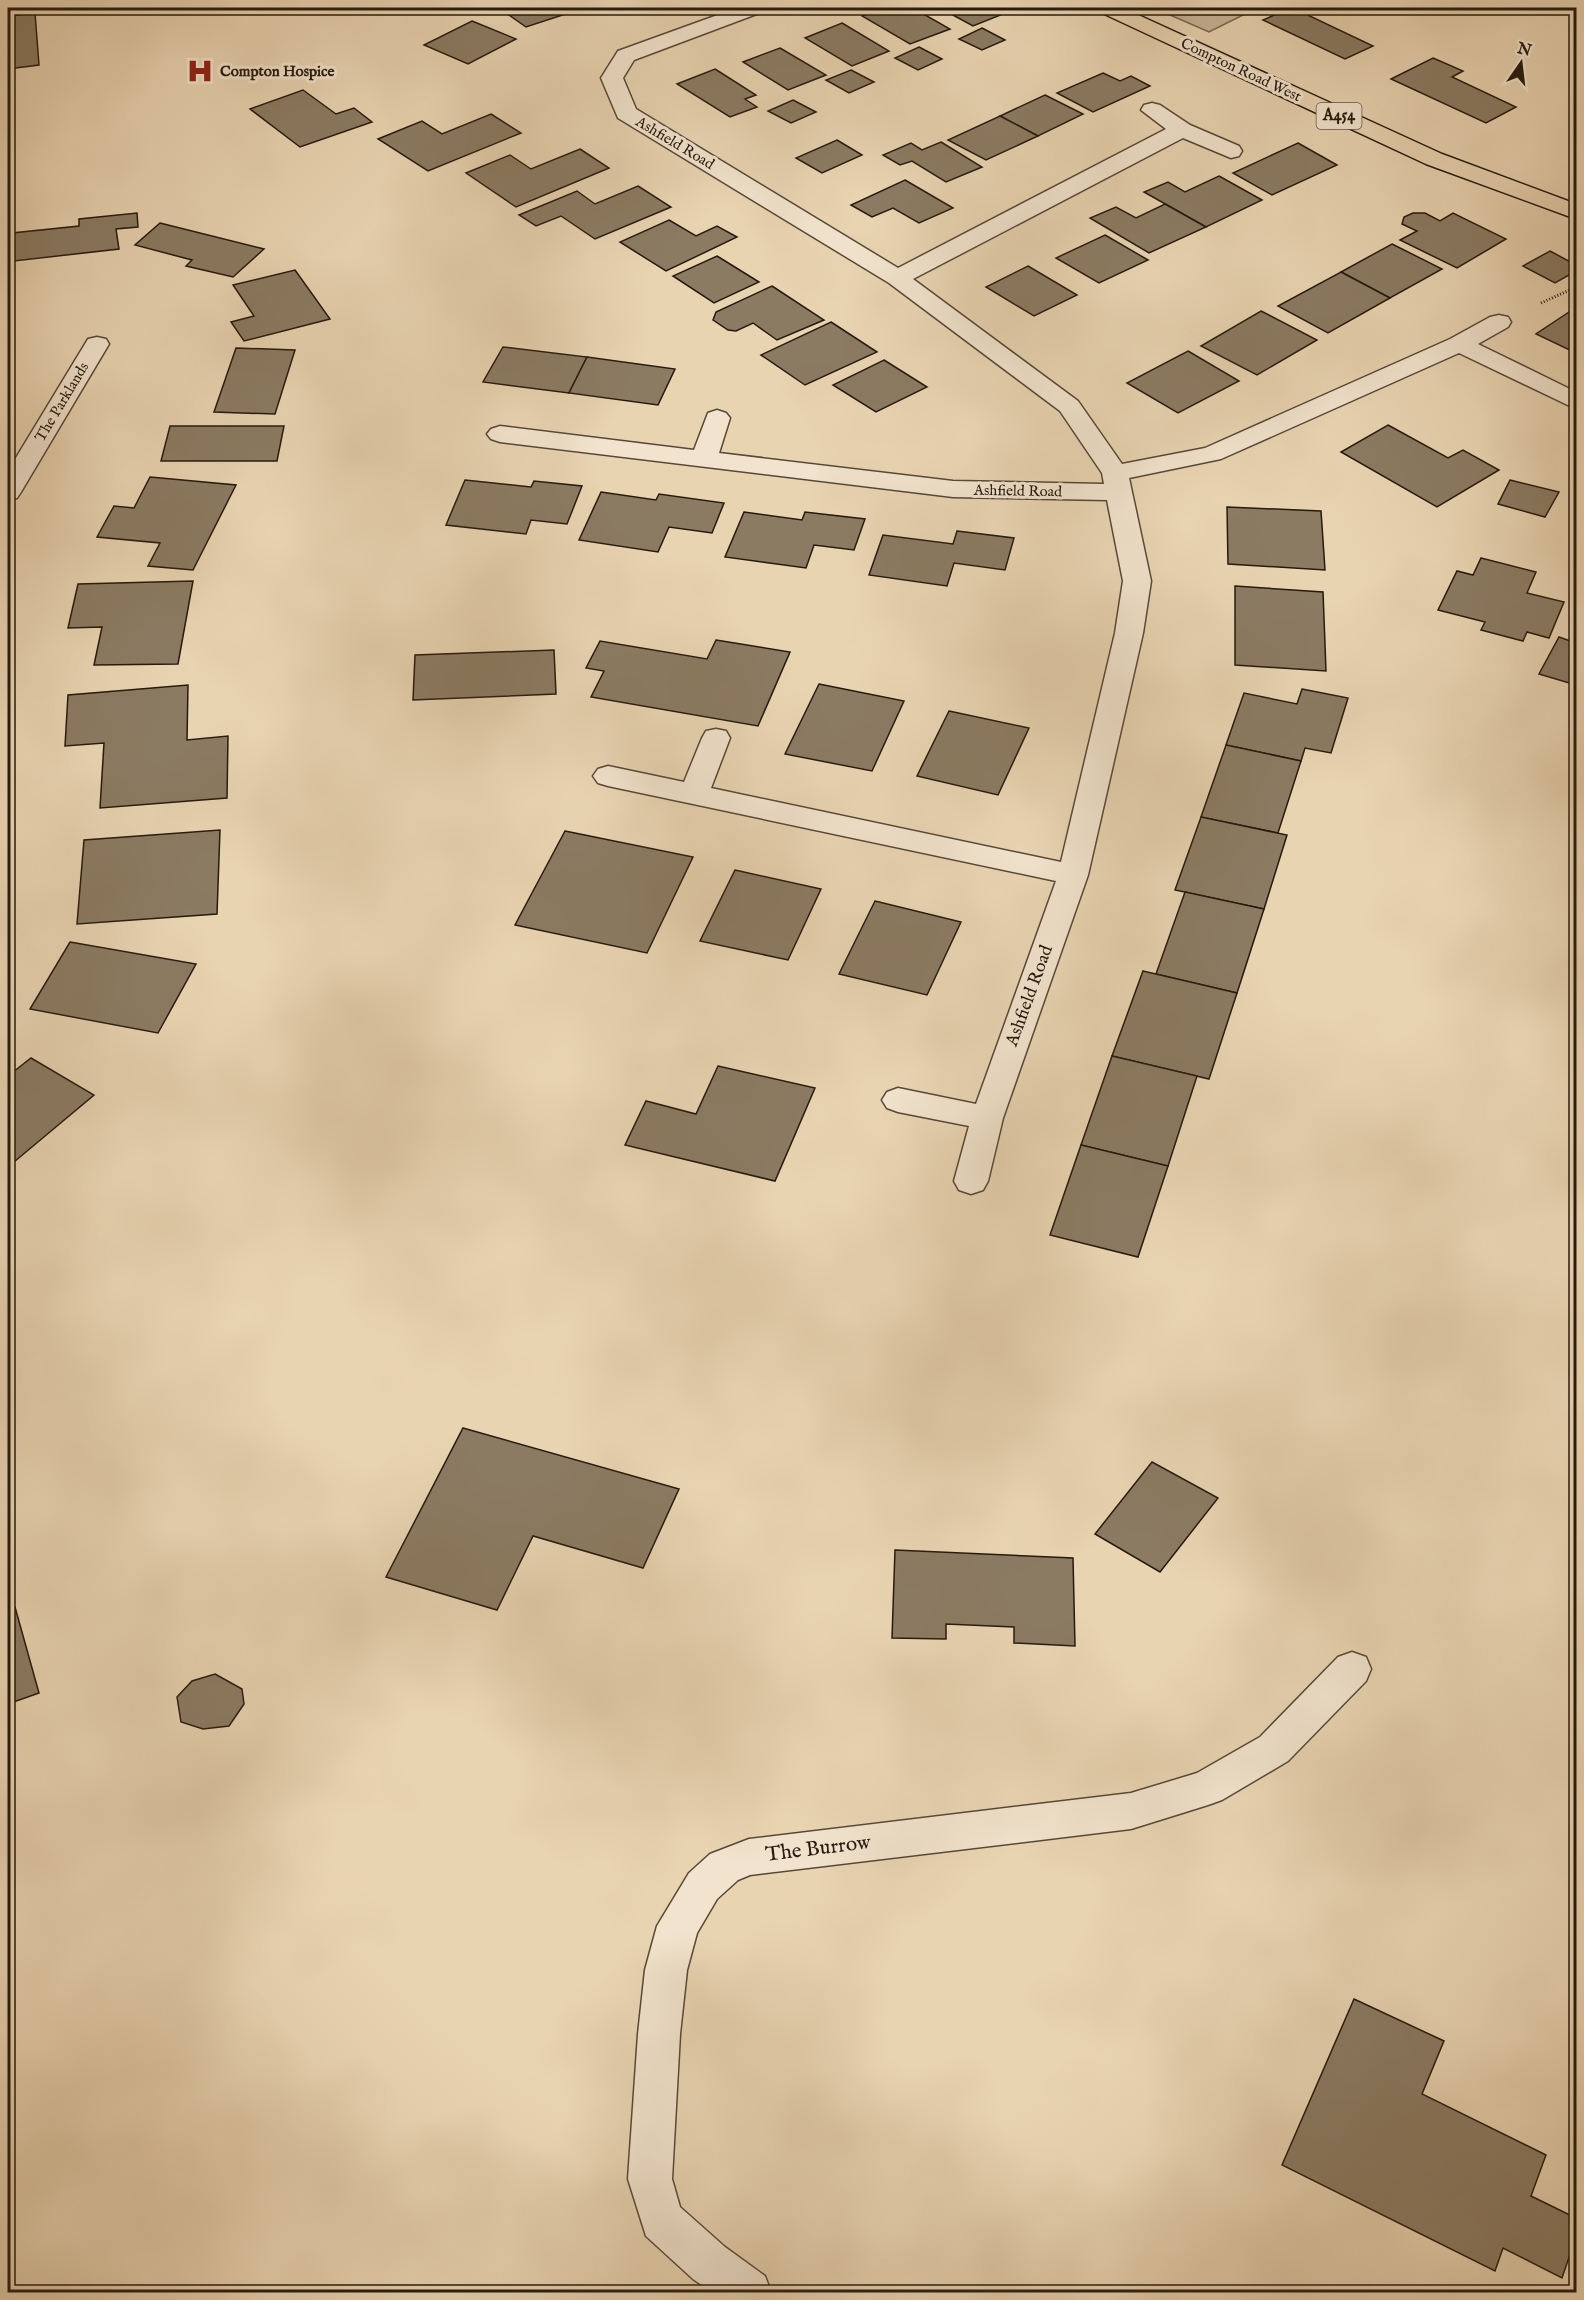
<svg xmlns="http://www.w3.org/2000/svg" width="1584" height="2300" viewBox="0 0 1584 2300" font-family="'IM FELL English',serif">
<style>
.green{fill:#c8b496;stroke:#776752;stroke-width:1.5}
.building{fill:#8b7b63;stroke:#261a0e;stroke-width:1.5}
.lines{fill:none;stroke-linecap:round;stroke-linejoin:round}
.minor-casing{stroke:#574837;stroke-width:3}
.highway-casing{stroke:#261a0e;stroke-width:3}
.path{stroke:#261a0e;stroke-width:3;stroke-dasharray:1 2;stroke-linecap:butt}
.minor{fill:#f1e3cd;fill-rule:evenodd}
.highway{fill:#e9d4b2;fill-rule:evenodd}
.labels{text-anchor:middle;dominant-baseline:central;stroke-width:6;stroke-linejoin:round;paint-order:stroke}
.far-street-label{font-size:15px;fill:#261a0e;stroke:#f1e3cd}
.far-poi-label{font-size:15px;font-weight:bold;fill:#261a0e;stroke:#f1e3cd;text-anchor:start}
.shield{fill:#f1e3cd;stroke:#635647;stroke-width:1.5}
.shield-label{font-size:16px;font-weight:bold;fill:#261a0e}
.street-label{font-size:18px;fill:#261a0e;stroke:#f1e3cd}
.near-street-label{font-size:21px;fill:#261a0e;stroke:#f1e3cd}
</style>
<rect width="100%" height="100%" fill="#e9d4b2"/>
<filter id="stains"><feTurbulence type="fractalNoise" baseFrequency=".00333" numOctaves="4"/><feColorMatrix values="0 0 0 0 .2 0 0 0 0 .09 0 0 0 0 .02 0 0 0 .5 -.17"/></filter>
<radialGradient id="worn" r=".72"><stop offset=".6" stop-color="#630" stop-opacity="0"/><stop offset="1" stop-color="#630" stop-opacity=".3"/></radialGradient>
<path class="green" d="M1154 8H1257L1209 32Z"/>
<g class="building">
<path d="M499 8H584L526 27Z"/>
<path d="M883 8H913L950 29 910 44 862 16Z"/>
<path d="M940 8H1018L973 26Z"/>
<path d="M1290 8H1293L1373 46 1345 59 1263 20Z"/>
<path d="M35 13 39 65 8 69V16Z"/>
<path d="M472 21 516 39 468 64 424 45Z"/>
<path d="M842 23 889 51 852 66 805 38Z"/>
<path d="M982 28 1005 40 982 50 959 39Z"/>
<path d="M919 47 942 59 918 70 895 58Z"/>
<path d="M780 48 826 75 788 90 743 62Z"/>
<path d="M1433 58 1463 71 1452 77 1516 107 1486 123 1391 79Z"/>
<path d="M715 69 756 95 745 99 757 107 730 117 677 84Z"/>
<path d="M851 70 874 82 849 93 826 80Z"/>
<path d="M1103 73 1120 81 1131 76 1150 86 1093 112 1057 93Z"/>
<path d="M303 90 336 114 354 108 372 122 300 147 250 109Z"/>
<path d="M1045 95 1083 114 1038 136 1000 116Z"/>
<path d="M793 100 816 112 791 123 768 111Z"/>
<path d="M491 114 521 133 428 171 378 139 422 121 442 134Z"/>
<path d="M1000 116 1038 136 986 160 948 140Z"/>
<path d="M837 140 862 155 822 173 796 158Z"/>
<path d="M941 142 982 167 946 182 912 161 900 165 883 155 911 143 922 150Z"/>
<path d="M1298 143 1337 165 1272 195 1233 173Z"/>
<path d="M580 149 609 168 516 207 466 173 510 155 531 169Z"/>
<path d="M1219 176 1262 200 1206 227 1144 192 1168 182 1185 192Z"/>
<path d="M905 180 953 208 919 223 893 208 872 217 851 205Z"/>
<path d="M638 186 671 207 595 239 561 216 536 226 519 215 577 191 595 204Z"/>
<path d="M1165 204 1206 227 1149 253 1090 218 1116 207 1136 218Z"/>
<path d="M137 213 138 227 116 229 119 249 14 261 12 233 79 226V219Z"/>
<path d="M1413 213H1425L1440 221 1453 213 1506 239 1457 268 1400 240 1417 231 1402 224 1404 217Z"/>
<path d="M669 220 696 236 717 226 737 237 666 271 620 242Z"/>
<path d="M160 223 264 249 233 277 186 266 192 260 135 245Z"/>
<path d="M1105 235 1148 260 1099 283 1056 258Z"/>
<path d="M1392 244 1442 269 1390 298 1341 272Z"/>
<path d="M1550 251 1576 265V271L1555 283 1523 266Z"/>
<path d="M717 256 759 282 714 303 673 276Z"/>
<path d="M1028 266 1077 295 1034 316 986 287Z"/>
<path d="M295 270 330 319 244 341 231 322 254 316 233 285Z"/>
<path d="M1341 272 1390 298 1328 333 1278 306Z"/>
<path d="M772 286 824 320 777 340 753 323 736 331 728 330 713 320 716 312Z"/>
<path d="M1261 311 1317 340 1257 375 1201 346Z"/>
<path d="M1569 312 1576 315V353L1536 334Z"/>
<path d="M831 322 877 352 805 385 761 355Z"/>
<path d="M503 347 587 357 569 393 483 382Z"/>
<path d="M236 348 295 350 275 414 214 412Z"/>
<path d="M1188 351 1239 381 1178 413 1127 383Z"/>
<path d="M587 357 675 369 658 405 569 393Z"/>
<path d="M884 360 927 387 876 412 833 385Z"/>
<path d="M1388 425 1448 458 1463 450 1499 470 1437 507 1341 452Z"/>
<path d="M170 426H284L277 461H161Z"/>
<path d="M150 477 236 485 193 570 148 566 160 543 97 537 114 506 134 508Z"/>
<path d="M465 480 531 487 534 481 582 486 567 524 531 520 526 534 446 525Z"/>
<path d="M1510 480 1559 492 1545 517 1498 504Z"/>
<path d="M601 492 656 500 659 494 724 503 712 533 669 527 658 552 579 540Z"/>
<path d="M1227 507 1321 511 1325 570 1228 564Z"/>
<path d="M744 512 802 520 805 512 865 519 854 550 814 545 806 568 725 557Z"/>
<path d="M957 531 1014 538 1005 570 954 563 947 586 869 575 883 535 953 544Z"/>
<path d="M1481 558 1536 572 1527 593 1564 602 1549 638 1527 632 1523 641 1481 630 1485 622 1438 610 1457 571 1473 575Z"/>
<path d="M193 581 178 664 94 665 102 627 68 628 78 584Z"/>
<path d="M1235 586 1323 592 1326 671 1235 665Z"/>
<path d="M1559 637 1576 643V685L1539 674Z"/>
<path d="M716 640 790 652 758 726 591 697 604 671 586 668 600 641 707 659Z"/>
<path d="M554 650 556 694 413 700 415 655Z"/>
<path d="M819 684 904 701 872 771 785 754Z"/>
<path d="M188 685 187 740 228 736 227 798 100 808 104 743 65 746 68 695Z"/>
<path d="M1302 689 1348 698 1331 753 1305 748 1301 761 1226 745 1244 693 1297 704Z"/>
<path d="M949 711 1029 728 998 795 917 776Z"/>
<path d="M1226 745 1301 761 1278 833 1201 817Z"/>
<path d="M1201 817 1287 835 1264 909 1175 890Z"/>
<path d="M220 830 217 914 77 924 84 840Z"/>
<path d="M565 831 693 857 647 953 515 925Z"/>
<path d="M735 870 821 889 788 960 700 941Z"/>
<path d="M1185 892 1264 909 1237 993 1156 974Z"/>
<path d="M875 901 961 922 927 995 839 974Z"/>
<path d="M70 942 196 964 158 1033 30 1009Z"/>
<path d="M1143 971 1237 993 1209 1079 1112 1056Z"/>
<path d="M1112 1056 1197 1076 1168 1166 1081 1145Z"/>
<path d="M31 1058 94 1095 8 1167V1076Z"/>
<path d="M718 1066 815 1088 775 1181 625 1145 646 1101 696 1114Z"/>
<path d="M1081 1145 1168 1166 1138 1257 1050 1235Z"/>
<path d="M463 1428 679 1489 643 1568 533 1536 497 1610 386 1577Z"/>
<path d="M1152 1462 1218 1498 1160 1572 1095 1534Z"/>
<path d="M895 1550 1073 1558 1075 1646 1014 1643V1627L946 1624V1639L892 1638Z"/>
<path d="M15 1607 39 1693 8 1704V1610Z"/>
<path d="M215 1674 242 1689 244 1704 229 1726 203 1729 181 1722 177 1697 192 1681Z"/>
<path d="M1354 1999 1444 2041 1422 2094 1546 2155 1531 2196 1576 2218V2237L1562 2278 1503 2248 1495 2271 1282 2165Z"/>
</g>
<g class="lines">
<g class="minor-casing">
<g id="minor">
<path d="M737 8H765L762 12 634 60 623 78 636 109 898 268 1166 129 1141 110 1144 105 1152 103 1160 105 1190 125 1239 146 1242 151 1239 156 1231 158 1183 138 913 279 1078 401 1122 464 1205 448 1450 339 1490 317 1499 315 1508 317 1511 322 1508 327 1478 344 1576 392V409L1459 353 1221 459 1129 478 1151 581 1143 633 1088 875 1003 1118 988 1181 983 1190 971 1194 959 1190 954 1181 969 1126 898 1112 887 1108 882 1100 887 1092 898 1088 976 1104 1056 881 608 786 598 783 593 776 598 769 608 766 684 782 702 738 706 731 716 729 726 731 730 738 711 788 1061 862 1115 633 1123 581 1107 500 953 497 500 442 491 439 487 434 491 429 500 426 694 450 708 413 717 410 726 413 730 418 719 453 953 481 1104 484 1102 473 1060 411 889 283 618 118 601 78 618 51Z"/>
<path d="M97 337 106 339 109 344 21 492 17 498 8 500V471L85 344 88 339Z"/>
<path d="M1352 1652 1366 1657 1371 1669 1366 1681 1288 1761 1222 1800 1208 1805 1131 1829 750 1875 738 1880 717 1899 697 1933 687 1970 680 2034 672 2179 680 2207 725 2247 765 2276 771 2292H712L693 2279 646 2236 628 2179 638 2034 645 1970 657 1926 689 1873 710 1854 749 1839 1131 1793 1197 1773 1260 1737 1338 1657Z"/>
</g>
</g>
<g class="highway-casing">
<path id="highway" d="M1097 8H1123L1442 154 1576 204V219L1426 164 1100 12Z"/>
</g>
<path class="path" d="M1541 303 1576 287"/>
<use href="#minor" class="minor"/>
<use href="#highway" class="highway"/>
</g>
<defs>
<g id="hospital-bare" transform="scale(2.07)"><path d="M-5-5h3v3.5h4V-5h3V5h-3V1.5h-4V5h-3Z" fill="#8f2418" stroke="#f1e3cd" stroke-width="2.5" paint-order="stroke"/></g>
</defs>
<g fill-rule="evenodd">
<use href="#hospital-bare" x="200" y="71"/>
</g>
<g class="labels">
<g class="far-street-label">
<text transform="translate(1241 70) rotate(25)">Compton Road West</text>
<text transform="translate(675 143) rotate(31)">Ashfield Road</text>
<text transform="translate(62 402) rotate(-59)">The Parklands</text>
<text transform="translate(1018 491) rotate(1)">Ashfield Road</text>
</g>
<g class="far-poi-label">
<text x="220" y="71">Compton Hospice</text>
</g>
<rect class="shield" x="1316.5" y="103" width="45" height="26" rx="4.5"/>
<g class="shield-label">
<text x="1339" y="116">A454</text>
</g>
<g class="street-label">
<text transform="translate(1030 996) rotate(-70)">Ashfield Road</text>
</g>
<g class="near-street-label">
<text transform="translate(818 1849) rotate(-7)">The Burrow</text>
</g>
</g>
<rect width="1584" height="2300" fill="none" stroke="#e9d4b2" stroke-width="30"/>
<rect x="9" y="9" width="1566" height="2282" fill="none" stroke="#261a0e" stroke-width="3"/>
<rect x="15" y="15" width="1554" height="2270" fill="none" stroke="#261a0e" stroke-width="1.5"/>
<g transform="translate(1521 63) rotate(14)" stroke="#f1e3cd" stroke-width="4.5" paint-order="stroke">
<path d="M0-4.5L10 22L0 15L-10 22Z" fill="#261a0e"/>
<text y="-9" font-size="16" font-weight="bold" text-anchor="middle" fill="#261a0e">N</text>
</g>
<rect width="100%" height="100%" filter="url(#stains)"/>
<rect width="100%" height="100%" fill="url(#worn)"/>
</svg>
